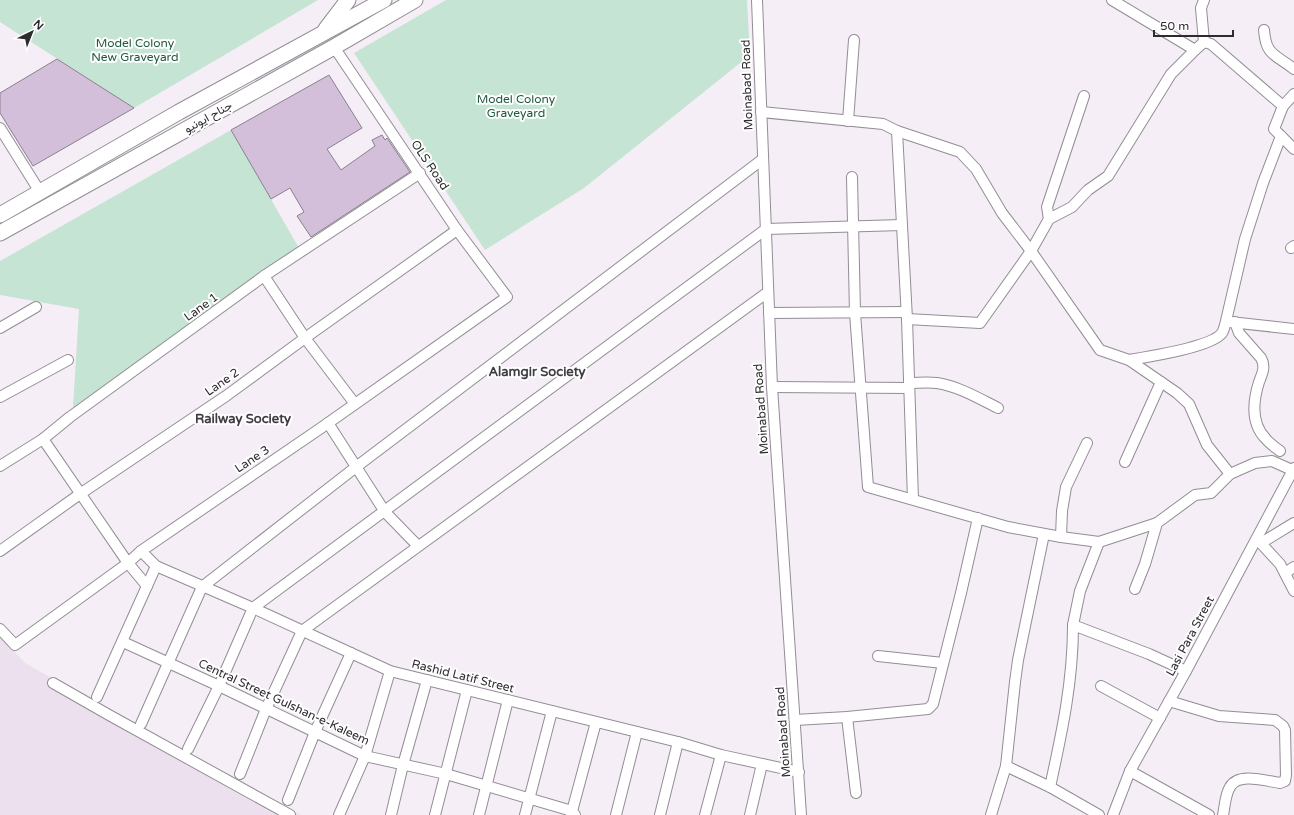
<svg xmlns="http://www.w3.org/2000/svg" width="1294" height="815" viewBox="0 0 1294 815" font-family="'Varela Round',Vazirmatn,sans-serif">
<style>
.built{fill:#ece0ef}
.green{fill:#c5e4d3}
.building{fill:#d4bfda;stroke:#88828a}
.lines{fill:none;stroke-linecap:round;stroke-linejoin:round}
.minor-casing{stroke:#938d95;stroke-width:12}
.highway-casing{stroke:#938d95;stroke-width:17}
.minor{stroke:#fff;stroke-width:10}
.highway{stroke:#fff;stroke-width:15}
.labels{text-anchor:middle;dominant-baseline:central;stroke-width:4;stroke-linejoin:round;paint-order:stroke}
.park-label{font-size:12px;fill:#215a42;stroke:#fefefe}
.street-label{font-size:12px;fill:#2e2b2f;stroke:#fefefe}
.neighbourhood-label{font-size:13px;font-weight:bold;fill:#413c43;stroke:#fefefe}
</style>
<rect width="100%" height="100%" fill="#f5eef7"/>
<path class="built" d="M0 636 25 663 114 713 301 815H0Z"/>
<g class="green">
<path d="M0 0H318L134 108 0 22Z"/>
<path d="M446 0H747L750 55 584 188 485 250 354 53Z"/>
<path d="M231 130 299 248 73 408 79 309 0 295V261Z"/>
</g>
<g class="building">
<path d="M57 59 134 108 33 166 0 113V93Z"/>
<path d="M329 75 362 128 327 149 341 170 375 146 372 140 382 135 385 140 387 138 410 172 311 237 297 216 304 212 290 188 271 199 231 130Z"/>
</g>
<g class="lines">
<g class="minor-casing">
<g id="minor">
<path d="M757 0 772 387 801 815"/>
<path d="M1112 0 1195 50 1204 42 1211 44 1283 106 1274 129 1294 149"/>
<path d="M1264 30C1266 56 1275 54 1294 69"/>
<path d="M1204 42 1201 8 1204 0"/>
<path d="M1283 106 1294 94"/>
<path d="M761 112 883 124 897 131 960 152 976 169 1002 213 1031 251 1100 350 1129 360 1177 393 1189 404 1207 445 1230 474"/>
<path d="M848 121 854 40"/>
<path d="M0 128 40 192"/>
<path d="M897 131 907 319 913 499"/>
<path d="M852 177 855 313 868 487 1008 527 1061 537 1099 542 1157 523"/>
<path d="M1049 219 1047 207 1084 96"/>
<path d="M1291 248 1294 246"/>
<path d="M264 276 305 338 355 404"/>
<path d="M769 313 906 312"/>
<path d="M907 319 980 323 1031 251 1049 219 1072 207 1088 190 1108 176 1171 74 1195 50"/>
<path d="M1230 322 1294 329"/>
<path d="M1235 322 1239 333 1261 358C1266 367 1262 374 1259 382 1253 401 1251 424 1266 439 1270 444 1275 447 1280 451"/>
<path d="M0 328 36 307"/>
<path d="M1129 360C1147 357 1212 347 1222 333 1224 330 1225 325 1226 321L1245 239 1263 183 1281 136"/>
<path d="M909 383C918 383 928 382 937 383 958 386 980 399 998 408"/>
<path d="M772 387 909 388"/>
<path d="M0 397 68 360"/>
<path d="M328 423 385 512 418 546"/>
<path d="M43 439 128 563 147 586"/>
<path d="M1125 462 1161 382"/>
<path d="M0 466 43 439 70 417 264 276 420 173"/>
<path d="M1061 537 1062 511 1066 487 1087 443"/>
<path d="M1257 539 1280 564 1294 591"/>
<path d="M1099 542 1080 591 1073 625 1149 654 1186 671"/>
<path d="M1261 543 1294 523"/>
<path d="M0 551 80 494 226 396 305 338 457 230"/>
<path d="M141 551 156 566 253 608 390 671 678 742 721 755 799 772"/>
<path d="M1285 573 1294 567"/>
<path d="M1135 589 1145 564 1157 523 1195 495 1211 493 1230 474 1255 463 1272 461 1292 470"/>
<path d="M0 629 15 645 128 563 141 551 321 428 507 297 457 230 334 47"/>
<path d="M123 642 219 686 365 756 446 774 572 811 575 815"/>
<path d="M878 656 943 663"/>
<path d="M53 683 109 715 290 815"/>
<path d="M1101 686 1160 718"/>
<path d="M97 697 156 566"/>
<path d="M1169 701 1219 716 1275 720 1283 726 1285 730 1286 775 1285 781 1280 783C1266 781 1238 772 1230 787 1225 795 1225 806 1223 815"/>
<path d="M847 717 856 793"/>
<path d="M795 720 847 717 928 709 933 704 961 593 978 518"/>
<path d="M141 724 202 587 356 467 763 159"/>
<path d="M188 749 219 686 253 608 766 229 902 225"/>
<path d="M1006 766 1050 787 1099 815"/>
<path d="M1130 771 1209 815"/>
<path d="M240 774 266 709 302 631 768 292"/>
<path d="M1050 787C1062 732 1073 682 1073 625"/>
<path d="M288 800 315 732 351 653"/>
<path d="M339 815 365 756 390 671"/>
<path d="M391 815 403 765 427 680"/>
<path d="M435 815 467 690"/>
<path d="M479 815 508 700"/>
<path d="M525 815 552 711"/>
<path d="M571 815 596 722"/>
<path d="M616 815 637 732"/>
<path d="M660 815 678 742"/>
<path d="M705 815 721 755"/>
<path d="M750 815 762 764"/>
<path d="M991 815 1006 766 1015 682 1018 660 1044 534"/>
<path d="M1113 815 1130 771 1186 671 1294 468"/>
</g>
</g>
<g class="highway-casing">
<g id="highway">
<path d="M326 29 348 0"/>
<path d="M0 215 179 112 384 0"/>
<path d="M0 233 334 47 415 0"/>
</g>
</g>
<use href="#minor" class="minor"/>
<use href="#highway" class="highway"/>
</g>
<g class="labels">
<g class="park-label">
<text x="135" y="43">Model Colony<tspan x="135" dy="14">New Graveyard</tspan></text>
<text x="516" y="99">Model Colony<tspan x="516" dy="14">Graveyard</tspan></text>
</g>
<g class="street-label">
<text transform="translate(747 85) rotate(-92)">Moinabad Road</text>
<text transform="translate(208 117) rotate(-29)">جناح ایونیو</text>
<text transform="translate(430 165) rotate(56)">OLS Road</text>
<text transform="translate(201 307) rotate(-36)">Lane 1</text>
<text transform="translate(222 382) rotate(-35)">Lane 2</text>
<text transform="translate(761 409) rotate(-94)">Moinabad Road</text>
<text transform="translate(252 459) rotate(-34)">Lane 3</text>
<text transform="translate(1190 636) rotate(-62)">Lasi Para Street</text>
<text transform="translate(463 676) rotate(14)">Rashid Latif Street</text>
<text transform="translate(284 702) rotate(25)">Central Street Gulshan-e-Kaleem</text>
<text transform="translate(783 732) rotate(-94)">Moinabad Road</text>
</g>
<g class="neighbourhood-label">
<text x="537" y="372">Alamgir Society</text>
<text x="243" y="419">Railway Society</text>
</g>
</g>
<g transform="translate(32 32) rotate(43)" stroke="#fefefe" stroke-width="3" paint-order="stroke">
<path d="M0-3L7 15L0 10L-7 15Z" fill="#2e2b2f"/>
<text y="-6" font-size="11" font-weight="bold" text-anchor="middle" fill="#2e2b2f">N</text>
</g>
<path d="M1154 30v6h79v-6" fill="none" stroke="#2e2b2f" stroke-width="2"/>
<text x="1160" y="30" font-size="12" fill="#2e2b2f" stroke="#fefefe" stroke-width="3" paint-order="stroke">50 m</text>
</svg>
